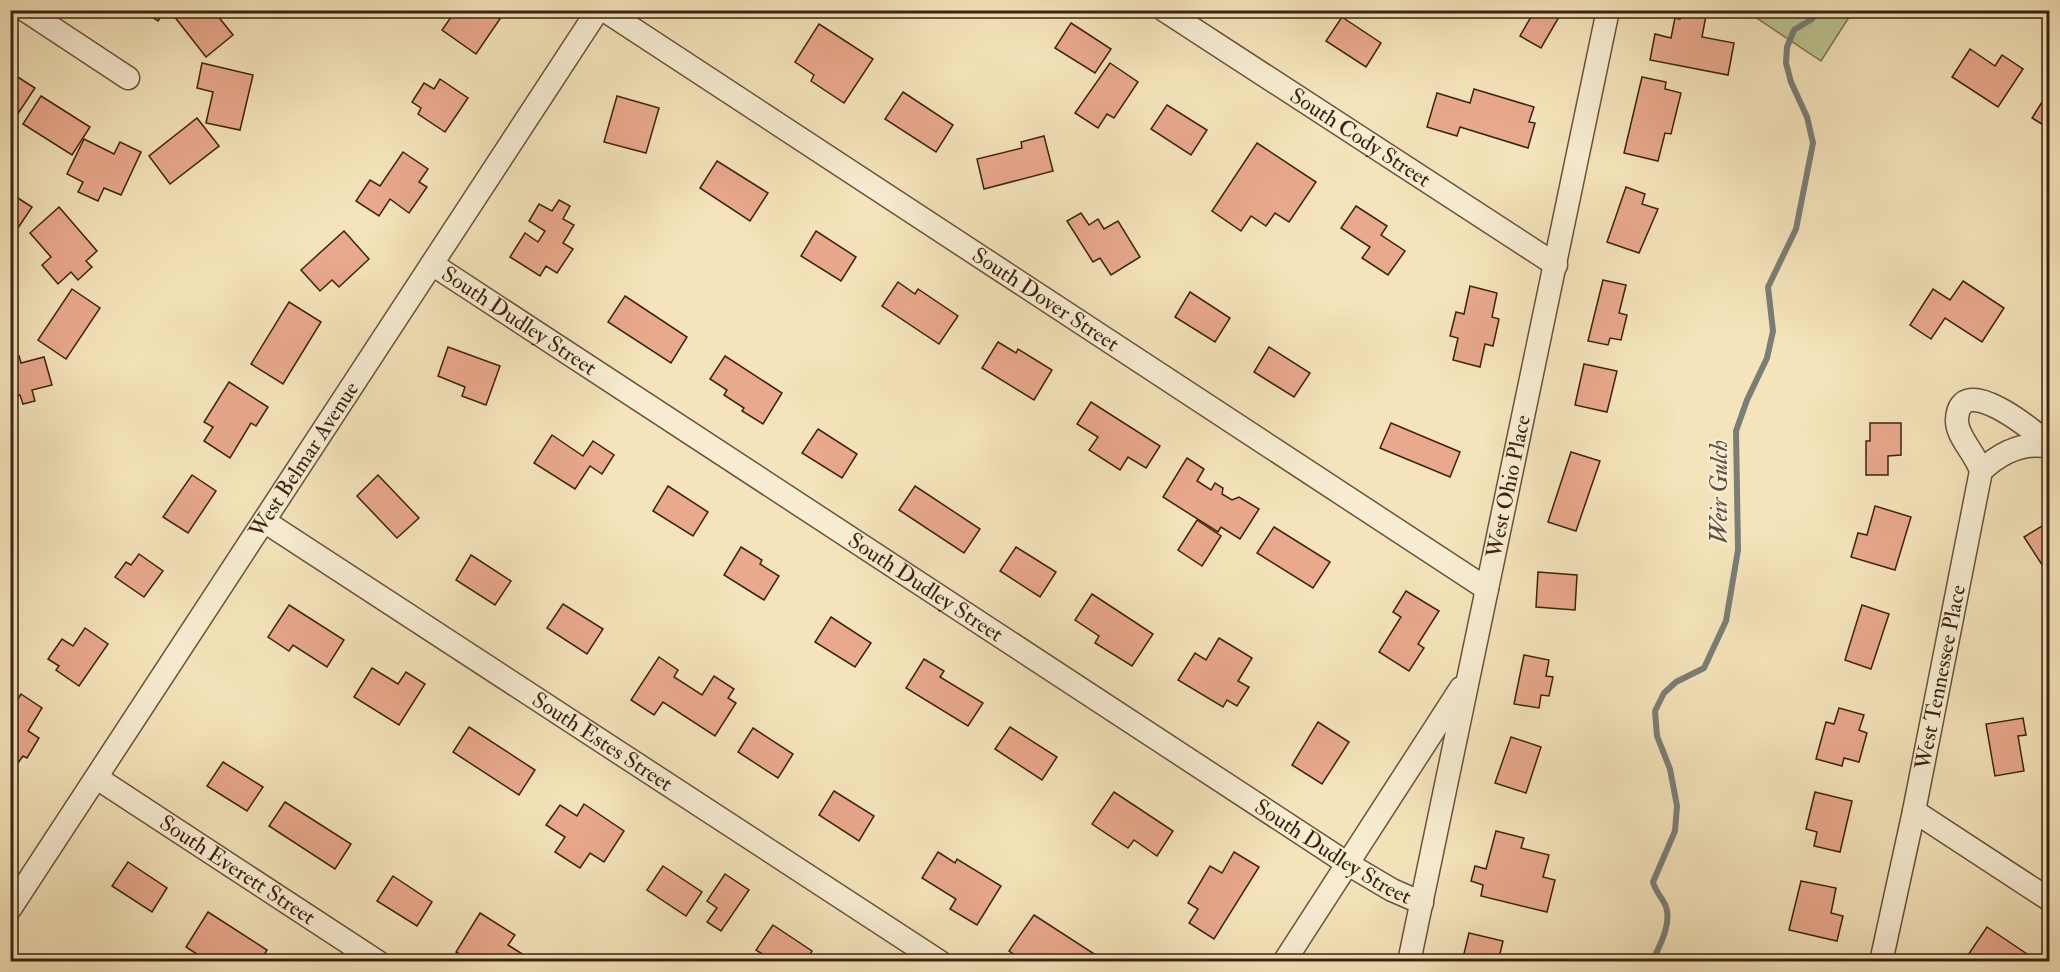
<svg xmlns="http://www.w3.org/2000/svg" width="2060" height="972" viewBox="0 0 2060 972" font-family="'IM FELL Double Pica',serif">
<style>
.green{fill:#bac592;stroke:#7c7450;stroke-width:1.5}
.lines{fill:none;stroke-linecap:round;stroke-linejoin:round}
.stream{stroke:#7a7e77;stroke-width:6}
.building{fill:#e9a98d;stroke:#3d220f;stroke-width:1.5}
.minor-casing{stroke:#6b523a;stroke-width:25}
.minor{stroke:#f8edd3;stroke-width:22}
.labels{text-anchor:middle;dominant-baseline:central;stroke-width:4.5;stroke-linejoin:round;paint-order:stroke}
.street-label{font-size:22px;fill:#3d220f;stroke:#f8edd3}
.water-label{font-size:24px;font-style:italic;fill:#5c5043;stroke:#f8edd3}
</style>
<rect width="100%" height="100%" fill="#f5e4bb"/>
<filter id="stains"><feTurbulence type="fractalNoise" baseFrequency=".00333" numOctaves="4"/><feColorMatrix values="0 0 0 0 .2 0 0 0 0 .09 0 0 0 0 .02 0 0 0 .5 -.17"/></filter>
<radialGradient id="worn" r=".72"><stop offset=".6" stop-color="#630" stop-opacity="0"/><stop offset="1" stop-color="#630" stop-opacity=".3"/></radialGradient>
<path class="green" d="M1746 11H1853L1821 61Z"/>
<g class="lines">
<path class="stream" d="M1652 962C1659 947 1672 924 1666 907 1664 900 1656 893 1653 882L1675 831 1677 806 1670 769 1657 736 1655 711 1664 693 1676 682 1704 668 1726 621 1738 550 1736 431 1747 400 1767 358 1773 331 1768 287 1796 229 1813 143 1807 117 1791 82 1786 63 1787 47 1794 30 1812 19 1816 10"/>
</g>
<g class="building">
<path d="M141 10H165L158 21Z"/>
<path d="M213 10 233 35 206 57 170 11Z"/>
<path d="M456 10H506L476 54 442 30Z"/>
<path d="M1535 10H1563L1541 48 1520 36Z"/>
<path d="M1682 10H1707L1702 37 1734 43 1728 75 1650 60 1655 34 1671 38 1675 18 1680 19Z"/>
<path d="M1342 17 1381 43 1366 67 1326 41Z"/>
<path d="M1071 23 1111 49 1095 73 1055 48Z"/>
<path d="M819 24 873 59 844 103 811 81 814 75 795 62Z"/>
<path d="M1970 49 1995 66 2002 55 2023 69 1998 107 1952 77Z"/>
<path d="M202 63 253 75 240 130 206 123 213 92 197 88Z"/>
<path d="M1110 63 1138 82 1114 118 1107 114 1098 128 1075 113Z"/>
<path d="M10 72 35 88 17 115 10 111Z"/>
<path d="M1642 77 1666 82 1665 89 1681 93 1671 134 1665 133 1658 161 1624 153Z"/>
<path d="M440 79 468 98 445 132 418 114 421 108 412 102 424 83 434 89Z"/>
<path d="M1474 89 1534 107 1529 122 1535 123 1528 148 1460 127 1457 136 1427 127 1437 93 1470 103Z"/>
<path d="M903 92 953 125 936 152 885 119Z"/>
<path d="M2047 94 2050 96V129L2032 118Z"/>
<path d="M41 96 90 127 72 155 23 124Z"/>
<path d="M617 96 659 108 646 153 604 142Z"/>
<path d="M1167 105 1207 130 1191 155 1151 129Z"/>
<path d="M197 118 219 146 170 184 149 156Z"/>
<path d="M1044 136 1053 171 984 189 977 159 1022 148 1021 142Z"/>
<path d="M84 139 114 154 120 142 141 152 121 195 104 188 98 201 78 192 83 182 67 174Z"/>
<path d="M1257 143 1316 182 1289 222 1275 213 1266 226 1251 216 1241 231 1212 211Z"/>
<path d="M403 152 428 169 419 182 427 187 409 213 390 199 379 216 356 201 370 180 380 186Z"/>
<path d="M717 161 768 193 750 221 700 188Z"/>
<path d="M1626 187 1645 194 1642 204 1658 209 1639 253 1607 242Z"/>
<path d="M10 193 32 207 12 237 10 235Z"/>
<path d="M559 200 570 206 563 219 574 225 563 243 573 249 557 273 546 266 540 276 510 257 525 233 538 242 545 231 529 221 539 204 552 211Z"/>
<path d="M1356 206 1387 226 1381 235 1405 251 1388 275 1362 258 1370 247 1341 228Z"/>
<path d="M59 207 97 251 86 261 92 267 78 280 71 272 58 284 42 265 51 257 30 233Z"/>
<path d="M1081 213 1089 225 1098 219 1104 229 1118 221 1140 257 1111 275 1100 258 1093 262 1067 221Z"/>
<path d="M344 231 369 259 339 287 332 280 320 291 301 270Z"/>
<path d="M816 231 856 257 841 281 801 256Z"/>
<path d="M1603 280 1626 285 1619 313 1627 315 1621 340 1610 338 1608 345 1588 341Z"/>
<path d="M1963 281 2004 308 1982 342 1945 318 1931 339 1910 325 1933 289 1950 300Z"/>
<path d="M898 282 915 294 918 289 958 316 939 344 882 306Z"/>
<path d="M1470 286 1497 293 1492 317 1499 319 1493 346 1485 344 1480 367 1453 360 1458 338 1450 336 1456 312 1464 314Z"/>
<path d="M72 289 100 308 66 359 38 340Z"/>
<path d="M1190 292 1230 318 1215 342 1175 317Z"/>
<path d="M625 296 687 337 671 363 608 322Z"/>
<path d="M289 302 321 322 283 384 251 364Z"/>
<path d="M998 342 1016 353 1018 349 1052 370 1034 400 982 368Z"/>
<path d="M448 347 500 366 486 405 462 396 465 387 438 376Z"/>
<path d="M1269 347 1310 373 1294 397 1254 372Z"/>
<path d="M19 356 21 363 44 357 52 385 32 390 35 401 23 404 20 395 10 397V359Z"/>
<path d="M725 356 782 393 763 424 742 411 744 408 724 395 727 390 710 379Z"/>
<path d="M1584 364 1617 371 1607 412 1575 405Z"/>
<path d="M229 382 268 407 256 426 251 423 230 458 204 441 213 427 204 422Z"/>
<path d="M1091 402 1160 446 1146 468 1128 457 1120 470 1089 450 1098 437 1077 424Z"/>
<path d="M1391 423 1460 452 1450 477 1380 448Z"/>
<path d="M1870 423H1901V455L1888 456V475H1866V441H1870Z"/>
<path d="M818 429 857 454 842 478 802 453Z"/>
<path d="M552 435 583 456 593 441 614 455 602 474 590 466 575 489 534 463Z"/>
<path d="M1571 452 1600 461 1576 531 1548 522Z"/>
<path d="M1187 458 1204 469 1197 481 1211 490 1215 483 1223 488 1222 494 1232 500 1239 497 1259 509 1240 539 1221 527 1218 532 1163 497Z"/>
<path d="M192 475 216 491 188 533 163 517Z"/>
<path d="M378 475 419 518 397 538 357 496Z"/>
<path d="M668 486 708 512 693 536 653 511Z"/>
<path d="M915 486 980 529 964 553 899 510Z"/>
<path d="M1875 506 1911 517 1895 570 1851 557 1858 533 1867 535Z"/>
<path d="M1197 520 1221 536 1202 566 1178 550Z"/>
<path d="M2050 521V577L2024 537Z"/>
<path d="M1274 527 1330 562 1313 588 1257 553Z"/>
<path d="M741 547 762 560 760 564 779 576 764 600 724 575Z"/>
<path d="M1016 547 1056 572 1040 597 1000 571Z"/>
<path d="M139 554 163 571 144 597 115 577 126 562 131 565Z"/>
<path d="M471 555 511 581 495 605 456 580Z"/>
<path d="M1538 572 1577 575 1575 610 1536 607Z"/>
<path d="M1406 591 1439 611 1418 644 1424 648 1409 671 1379 652 1401 617 1393 612Z"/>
<path d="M1092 594 1153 634 1132 666 1095 643 1099 636 1075 620Z"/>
<path d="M563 604 603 629 587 654 547 628Z"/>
<path d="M289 605 344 640 327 667 293 645 289 651 268 637Z"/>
<path d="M1862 605 1889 614 1871 669 1845 660Z"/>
<path d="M831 617 871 643 855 667 815 642Z"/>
<path d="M85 628 108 644 79 686 56 670 59 666 48 659 62 639 73 646Z"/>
<path d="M1219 638 1252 658 1238 681 1249 687 1237 706 1227 700 1223 707 1178 680 1195 653 1206 660Z"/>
<path d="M1524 655 1549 660 1546 676 1553 677 1549 696 1541 695 1539 708 1514 704Z"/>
<path d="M659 657 678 670 674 677 702 695 714 676 734 689 728 698 736 703 715 736 663 702 654 715 631 700Z"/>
<path d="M924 659 944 671 940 677 983 703 968 726 906 688Z"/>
<path d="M372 668 398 684 406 672 425 684 399 725 354 697Z"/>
<path d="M21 694 42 708 28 731 39 738 27 758 23 756 15 767 10 764V711Z"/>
<path d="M1839 708 1864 715 1859 730 1867 733 1859 762 1844 758 1842 766 1816 759 1826 722 1834 724Z"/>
<path d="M2023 718 2026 735 2018 736 2024 771 1995 776 1986 724Z"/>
<path d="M1318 722 1349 742 1322 784 1292 765Z"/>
<path d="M469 727 535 770 519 795 453 752Z"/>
<path d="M1010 727 1057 757 1042 780 995 749Z"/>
<path d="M753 728 793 754 778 778 738 752Z"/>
<path d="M1511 737 1541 747 1526 793 1495 783Z"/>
<path d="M223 762 263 787 247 811 207 786Z"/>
<path d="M834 791 874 816 859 841 819 815Z"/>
<path d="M1114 792 1173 831 1157 856 1134 840 1128 848 1092 824Z"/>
<path d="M1815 792 1852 801 1840 852 1814 846 1817 832 1806 829Z"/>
<path d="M285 802 351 844 335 869 269 826Z"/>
<path d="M584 804 624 831 604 862 590 853 580 868 555 852 565 837 546 825 560 805 577 816Z"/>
<path d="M1496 831 1524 838 1521 848 1549 855 1543 877 1555 880 1547 912 1481 896 1483 885 1471 881 1475 866 1486 869Z"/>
<path d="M938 852 955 863 957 859 1001 886 977 925 950 909 956 899 922 878Z"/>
<path d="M1234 852 1259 867 1214 939 1189 923 1198 909 1188 903 1210 866 1222 873Z"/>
<path d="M128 862 167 888 152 912 112 886Z"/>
<path d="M663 866 702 892 686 916 647 890Z"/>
<path d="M725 874 749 890 721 931 707 922 717 908 707 901Z"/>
<path d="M393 876 432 902 417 926 377 901Z"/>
<path d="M1801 881 1836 888 1831 913 1843 916 1837 941 1789 930Z"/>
<path d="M208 912 267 950 260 962H209L186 947Z"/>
<path d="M480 913 515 935 508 945 535 962H472L456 952Z"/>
<path d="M1034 915 1102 959 1100 962H1025L1009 951Z"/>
<path d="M773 925 812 951 806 962H768L770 959 756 950Z"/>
<path d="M1987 927 2030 956 2027 962 1964 961Z"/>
<path d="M1469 933 1503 941 1498 962H1462Z"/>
</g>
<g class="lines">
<g class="minor-casing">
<g id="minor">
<path d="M25 10 128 78"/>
<path id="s1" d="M604 10 1487 589"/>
<path id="s2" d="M1164 10 1556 265"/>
<path id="s3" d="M432 264 1348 864 1392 890 1422 903"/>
<path d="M1981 471C2000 453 2023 441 2050 447"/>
<path id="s4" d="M264 521 940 962"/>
<path id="s5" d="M97 778 378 962"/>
<path d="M1914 811 2050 900"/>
<path id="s6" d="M10 909 598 10"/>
<path d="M1284 962 1461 688"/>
<path id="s7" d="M1409 962 1608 10"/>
<path id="s8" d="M1881 962 1914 811 1981 471C1976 454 1956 436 1957 420 1959 368 2035 432 2050 445"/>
</g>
</g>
<use href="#minor" class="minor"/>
</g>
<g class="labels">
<g class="street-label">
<text stroke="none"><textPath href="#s2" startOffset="234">South Cody Street</textPath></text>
<text stroke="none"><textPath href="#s1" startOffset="528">South Dover Street</textPath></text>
<text stroke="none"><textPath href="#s3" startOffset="104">South Dudley Street</textPath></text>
<text stroke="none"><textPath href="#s6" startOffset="537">West Belmar Avenue</textPath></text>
<text stroke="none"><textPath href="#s7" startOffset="486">West Ohio Place</textPath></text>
<text stroke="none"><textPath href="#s3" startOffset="590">South Dudley Street</textPath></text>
<text stroke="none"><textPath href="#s8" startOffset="291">West Tennessee Place</textPath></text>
<text stroke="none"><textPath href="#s4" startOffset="404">South Estes Street</textPath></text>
<text stroke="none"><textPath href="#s3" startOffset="1076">South Dudley Street</textPath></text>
<text stroke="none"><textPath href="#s5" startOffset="168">South Everett Street</textPath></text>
</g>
<g class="water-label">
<text transform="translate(1719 492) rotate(-90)">Weir Gulch</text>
</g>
</g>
<rect width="2060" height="972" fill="none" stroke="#f5e4bb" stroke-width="36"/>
<rect x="12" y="12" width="2036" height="948" fill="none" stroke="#3d220f" stroke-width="3"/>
<rect x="18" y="18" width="2024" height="936" fill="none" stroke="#3d220f" stroke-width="1.5"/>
<rect width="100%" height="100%" filter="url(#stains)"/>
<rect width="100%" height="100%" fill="url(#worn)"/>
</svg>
